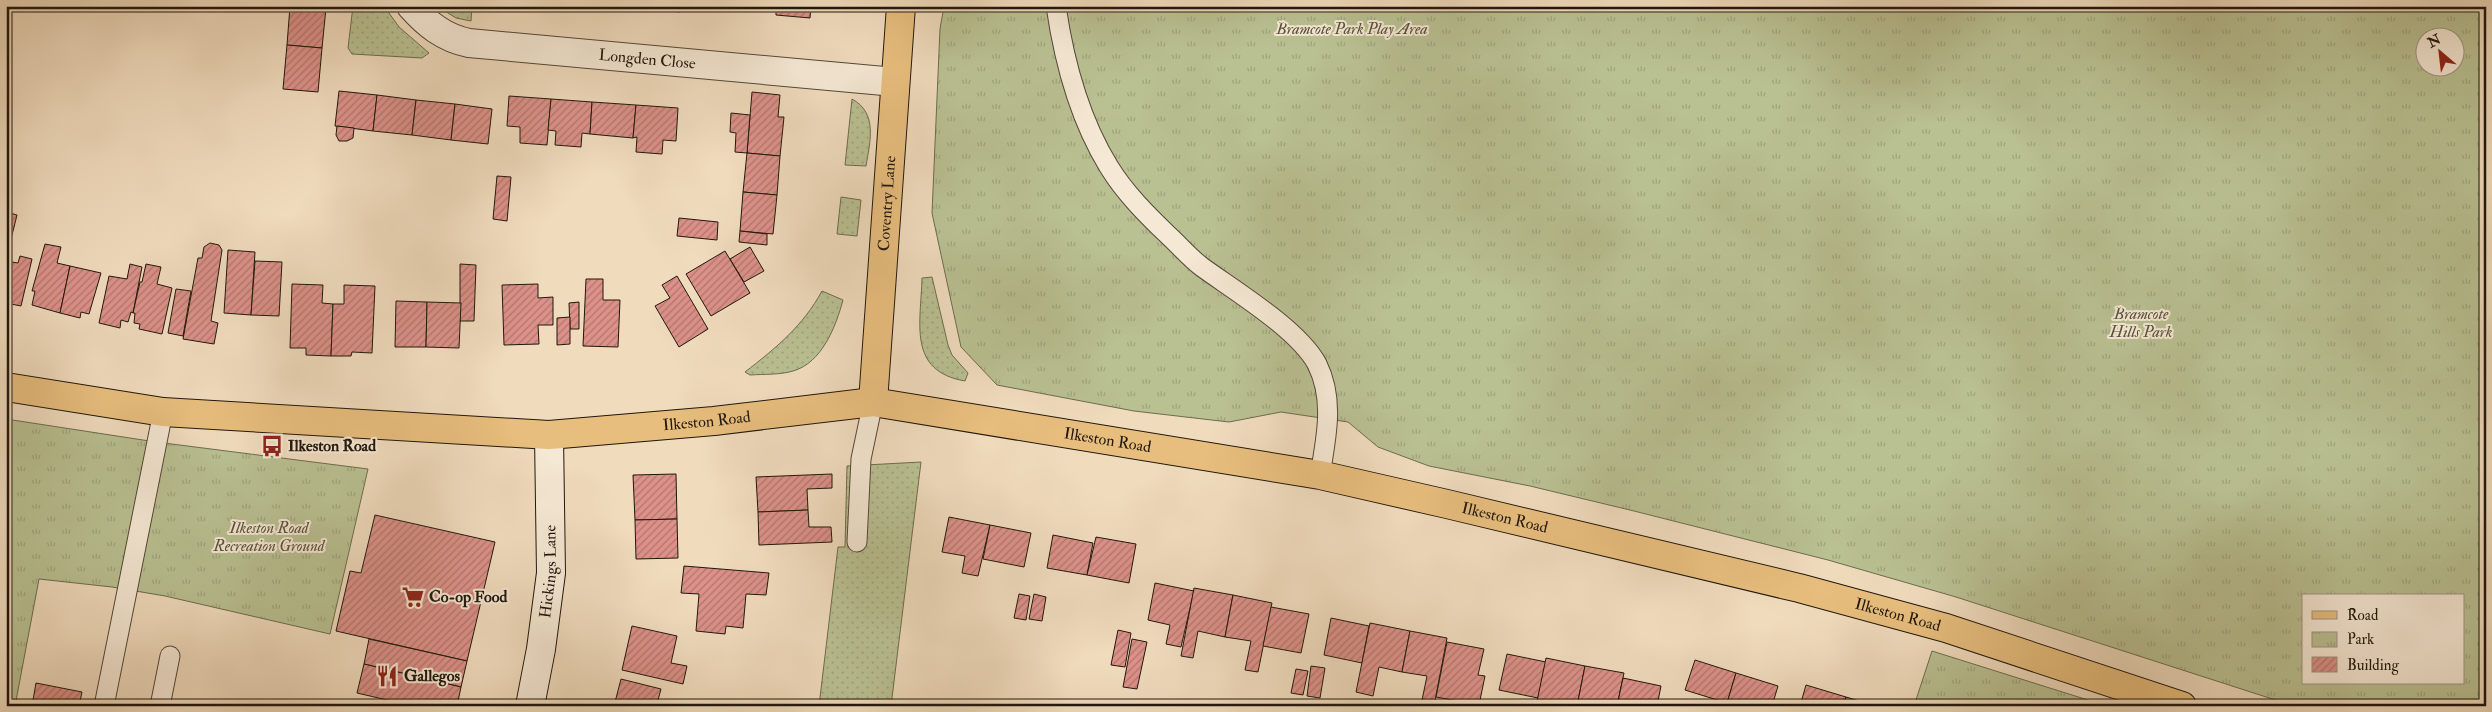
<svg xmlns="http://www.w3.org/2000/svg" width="2492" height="712" viewBox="0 0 2492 712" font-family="'IM FELL Double Pica',serif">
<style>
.grass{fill:url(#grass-dots);stroke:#6c6c4f}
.park{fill:url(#park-tufts);stroke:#6c6c4f;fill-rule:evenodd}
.building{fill:url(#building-hatch);stroke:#20170c}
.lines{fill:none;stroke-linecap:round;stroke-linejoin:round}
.lane-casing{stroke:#544838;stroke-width:21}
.street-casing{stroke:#544838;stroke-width:30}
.secondary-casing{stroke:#20170c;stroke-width:30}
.primary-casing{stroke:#20170c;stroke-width:30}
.lane{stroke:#f5e8d4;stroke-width:19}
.street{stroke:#f5e8d4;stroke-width:28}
.secondary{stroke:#f5e8d4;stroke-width:28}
.primary{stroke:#e8be7e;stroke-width:28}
.labels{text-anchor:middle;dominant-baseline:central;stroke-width:4;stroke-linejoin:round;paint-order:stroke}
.park-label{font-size:16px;font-style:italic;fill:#56523b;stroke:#f5e8d4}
.street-label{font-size:16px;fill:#20170c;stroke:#f5e8d4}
.poi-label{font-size:16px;font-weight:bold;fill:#20170c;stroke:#f5e8d4;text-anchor:start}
</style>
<defs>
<pattern id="grass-dots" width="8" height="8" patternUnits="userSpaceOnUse" patternTransform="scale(1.25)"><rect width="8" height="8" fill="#b9c092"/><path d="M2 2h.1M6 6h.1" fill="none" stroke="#9fa47d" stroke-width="1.8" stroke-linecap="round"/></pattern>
<pattern id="park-tufts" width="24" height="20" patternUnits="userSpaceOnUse" patternTransform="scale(1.25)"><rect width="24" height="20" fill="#b9c092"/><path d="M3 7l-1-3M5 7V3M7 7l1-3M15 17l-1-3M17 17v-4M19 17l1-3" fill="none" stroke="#9fa47d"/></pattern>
<pattern id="building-hatch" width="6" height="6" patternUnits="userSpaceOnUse" patternTransform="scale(1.25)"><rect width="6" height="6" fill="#dc9189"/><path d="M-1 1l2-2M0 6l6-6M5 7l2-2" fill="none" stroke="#b2756e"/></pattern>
</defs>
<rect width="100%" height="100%" fill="#f0dbbd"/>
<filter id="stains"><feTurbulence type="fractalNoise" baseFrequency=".004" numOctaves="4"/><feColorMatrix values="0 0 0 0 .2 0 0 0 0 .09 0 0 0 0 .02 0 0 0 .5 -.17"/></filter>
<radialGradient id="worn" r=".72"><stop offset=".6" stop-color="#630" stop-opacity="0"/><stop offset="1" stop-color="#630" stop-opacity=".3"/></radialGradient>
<g class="grass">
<path d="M353 6H384L399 27 429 53 422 58 352 54 348 48Z"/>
<path d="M437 6H472L471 21 456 18Z"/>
<path d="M852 99C878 113 870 142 866 166L845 165Z"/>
<path d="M841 197 861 200 857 236 837 234Z"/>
<path d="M932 277 948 345 952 355 968 373 965 381C907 371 921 323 922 278Z"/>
<path d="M822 291 843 300C836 326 822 363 793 371 780 375 764 374 750 375L745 372C776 348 803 326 822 291Z"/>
<path d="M921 462 891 706H819L838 547H845L847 466Z"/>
</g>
<g class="park">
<path d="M944 6H2486V706H2294L1956 597 1828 560 1634 511 1530 486 1429 466 1378 447 1348 422 1281 412 1229 422 1134 411 997 385 961 347 932 213 940 29ZM2424 38H2454V68H2424ZM2303 596H2463V683H2303Z"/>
<path d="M6 419 156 442 368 469 330 634 165 596 112 587 39 579 15 706H6Z"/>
<path d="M1932 651 2107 706H1914Z"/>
</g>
<g class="building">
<path d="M290 6 326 8 322 48 287 45Z"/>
<path d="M643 6H680V12L642 8Z"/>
<path d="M776 6H811L810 18 776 15Z"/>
<path d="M287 45 322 48 318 92 283 89Z"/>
<path d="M339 91 377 95 373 131 335 126Z"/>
<path d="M752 92 780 95 778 117H784L780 156 747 153Z"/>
<path d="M377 95 416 100 412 135 373 131Z"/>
<path d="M509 96 551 99 547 145 520 143V127L507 126Z"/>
<path d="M551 99 592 102 590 134 582 133 581 147 555 145 556 131 548 130Z"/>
<path d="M416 100 455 104 451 140 412 135Z"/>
<path d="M592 102 636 105 633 138 590 134Z"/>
<path d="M455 104 492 109 488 144 451 140Z"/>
<path d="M636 105 678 108 676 141 663 140 662 154 636 152 637 137 633 138Z"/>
<path d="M731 113 750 115 747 153 735 152 736 133 730 132Z"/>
<path d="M337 126 354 128 353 138 347 141H339L336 135Z"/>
<path d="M747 153 780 156 777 195 743 192Z"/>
<path d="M497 176 511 177 507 221 493 219Z"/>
<path d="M743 192 777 195 773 234 740 231Z"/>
<path d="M6 212 17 215 9 247 6 246Z"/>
<path d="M679 218 718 222 717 240 677 236Z"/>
<path d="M740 231 767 234V245L739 242Z"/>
<path d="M210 243 219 245 222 250 211 321 218 323 214 344 183 339 198 258H202L204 247Z"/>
<path d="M45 244 61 247 57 263 70 266 60 313 32 305 35 291H32Z"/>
<path d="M750 247 764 271 744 282 730 259Z"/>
<path d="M228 250 255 252 251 315 224 313Z"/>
<path d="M725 251 750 293 711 316 686 274Z"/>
<path d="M20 256 32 259 21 306 6 303V261L18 263Z"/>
<path d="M255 261 282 262 279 316 251 315Z"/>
<path d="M130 264 142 267 133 313 131 312 128 322 121 320 120 328 99 323 109 276 127 279Z"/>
<path d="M146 264 161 267 157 284 172 288 162 334 139 329 140 324 134 323 135 313H133L140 282H142Z"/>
<path d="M460 264 476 265 474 321H460Z"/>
<path d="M70 266 101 273 89 314 81 312 80 318 60 313Z"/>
<path d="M677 276 708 329 679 347 655 306 670 298 662 285Z"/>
<path d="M586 279H603V300H620L618 347 583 346Z"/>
<path d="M292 284 323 285 322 303 333 304 331 356 306 355V348H290Z"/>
<path d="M538 284V298L553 297V325H538L539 344 504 345 502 285Z"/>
<path d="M344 285 375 286 372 353 352 352 351 356H331L333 304H344Z"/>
<path d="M176 289 191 291 183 336 168 333Z"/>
<path d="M396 301 427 302 426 347H395Z"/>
<path d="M427 302 461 303 459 348 426 347Z"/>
<path d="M579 302V329H570L569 303Z"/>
<path d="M570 317V344L557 345V318Z"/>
<path d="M676 474 677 519 635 520 633 475Z"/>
<path d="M832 474V488L807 489 808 510 758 512 756 477Z"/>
<path d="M808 510 809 527H831L832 542 759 545 758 512Z"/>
<path d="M375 515 495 542 467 661 336 631 350 571 361 573Z"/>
<path d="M949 517 990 525 978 576 962 573 965 556 942 552Z"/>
<path d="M677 519 678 558 636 559 635 520Z"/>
<path d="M990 525 1031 533 1024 567 983 559Z"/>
<path d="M1053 535 1093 543 1087 575 1047 568Z"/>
<path d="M1096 537 1136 544 1129 583 1087 575Z"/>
<path d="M684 566 769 573 766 595 746 594 743 628 726 626 725 634 696 631 699 594 681 593Z"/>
<path d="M1155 583 1194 591 1181 647 1166 644 1170 625 1148 620Z"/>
<path d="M1194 588 1233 595 1225 637 1198 631 1193 658 1181 656Z"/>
<path d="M1019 594 1030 596 1026 620 1014 618Z"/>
<path d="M1034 594 1046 597 1042 621 1029 619Z"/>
<path d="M1233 595 1272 603 1258 672 1245 670 1251 641 1225 637Z"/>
<path d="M1271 607 1309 614 1301 653 1263 646Z"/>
<path d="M1331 618 1369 626 1362 663 1324 655Z"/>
<path d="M1370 623 1410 631 1402 672 1379 667 1373 696 1356 692Z"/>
<path d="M632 626 677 636 671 663 687 666 683 684 622 670Z"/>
<path d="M1118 630 1131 633 1125 667 1111 665Z"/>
<path d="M1410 631 1447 638 1434 706 1421 705 1427 676 1402 672Z"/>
<path d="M369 639 467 661 461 687 364 664Z"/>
<path d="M1132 639 1147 642 1137 689 1123 687Z"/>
<path d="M1447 642 1484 649 1478 675 1485 676 1479 705 1436 697Z"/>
<path d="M1507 654 1546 662 1538 698 1499 690Z"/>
<path d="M1546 658 1585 666 1577 706 1551 702 1550 706H1536Z"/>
<path d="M1695 660 1736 673 1727 703 1685 690Z"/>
<path d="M364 664 461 687 457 706H413L357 693Z"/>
<path d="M1311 666 1325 668 1320 698 1307 696Z"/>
<path d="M1585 666 1624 673 1617 706H1577Z"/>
<path d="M1296 669 1308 671 1303 695 1291 693Z"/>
<path d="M1736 673 1778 686 1772 706H1736L1727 703Z"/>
<path d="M1623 678 1661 686 1657 706H1617Z"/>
<path d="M621 679 661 689 658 700 673 706H614Z"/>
<path d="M36 683 82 692 79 706H32Z"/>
<path d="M1806 685 1846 697 1843 706H1800Z"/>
<path d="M1846 697 1876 706H1843Z"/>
</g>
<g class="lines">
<g class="lane-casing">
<g id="lane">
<path d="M1056 6C1064 61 1080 120 1109 167 1125 193 1147 215 1169 236 1180 246 1190 258 1202 267 1235 291 1298 329 1317 364 1335 400 1326 438 1320 475"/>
<path d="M857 542 861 459 873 402"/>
<path d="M104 706 163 412"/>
<path d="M160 706 170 656"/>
</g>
</g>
<g class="street-casing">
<g id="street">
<path id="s1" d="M411 6C427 24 444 38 469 43L895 82"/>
</g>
</g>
<g class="secondary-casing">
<g id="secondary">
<path id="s2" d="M530 706 541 649 551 573 549 435"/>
</g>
</g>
<g class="primary-casing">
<g id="primary">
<path id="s3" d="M6 387 163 412 549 435 714 421 873 402 1320 475 1447 504 1799 588 1946 628 2182 706"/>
<path id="s4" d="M873 402 901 6"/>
</g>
</g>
<use href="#lane" class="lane"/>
<use href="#street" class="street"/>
<use href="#secondary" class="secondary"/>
<use href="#primary" class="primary"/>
</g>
<defs>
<g id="bus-bare" transform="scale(1.725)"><path d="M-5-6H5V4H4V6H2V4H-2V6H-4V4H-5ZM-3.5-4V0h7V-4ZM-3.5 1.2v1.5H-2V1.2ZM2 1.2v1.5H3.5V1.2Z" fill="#8f2418" stroke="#f5e8d4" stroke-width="2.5" paint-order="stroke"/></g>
<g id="supermarket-bare" transform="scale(1.725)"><path d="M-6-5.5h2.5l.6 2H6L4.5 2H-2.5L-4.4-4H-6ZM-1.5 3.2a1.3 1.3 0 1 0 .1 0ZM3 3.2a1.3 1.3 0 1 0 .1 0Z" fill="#8f2418" stroke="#f5e8d4" stroke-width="2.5" paint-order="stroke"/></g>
<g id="restaurant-bare" transform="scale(1.725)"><path d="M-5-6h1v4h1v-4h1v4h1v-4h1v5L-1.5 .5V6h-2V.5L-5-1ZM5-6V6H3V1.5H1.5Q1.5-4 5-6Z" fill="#8f2418" stroke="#f5e8d4" stroke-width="2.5" paint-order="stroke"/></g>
</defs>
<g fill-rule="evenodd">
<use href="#bus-bare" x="272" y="446"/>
<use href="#supermarket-bare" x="413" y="597"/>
<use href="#restaurant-bare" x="387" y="676"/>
</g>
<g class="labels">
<g class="park-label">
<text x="1352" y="29">Bramcote Park Play Area</text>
<text x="2141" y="314">Bramcote<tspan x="2141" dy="18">Hills Park</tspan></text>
<text x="269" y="528">Ilkeston Road<tspan x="269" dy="18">Recreation Ground</tspan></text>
</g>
<g class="street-label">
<text stroke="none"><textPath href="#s1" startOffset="249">Longden Close</textPath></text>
<text stroke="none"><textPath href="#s4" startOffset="199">Coventry Lane</textPath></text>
<text stroke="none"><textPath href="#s3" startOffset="704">Ilkeston Road</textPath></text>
<text stroke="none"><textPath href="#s3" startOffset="1109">Ilkeston Road</textPath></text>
<text stroke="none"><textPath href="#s3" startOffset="1514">Ilkeston Road</textPath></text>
<text stroke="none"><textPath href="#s2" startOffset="136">Hickings Lane</textPath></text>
<text stroke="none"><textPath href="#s3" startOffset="1919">Ilkeston Road</textPath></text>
</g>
<g class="poi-label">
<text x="288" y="446">Ilkeston Road</text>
<text x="429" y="597">Co-op Food</text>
<text x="404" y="676">Gallegos</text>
</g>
</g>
<rect width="2492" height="712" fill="none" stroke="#f0dbbd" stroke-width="25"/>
<rect x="8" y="8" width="2477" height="697" fill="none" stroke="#20170c" stroke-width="2.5"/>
<rect x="12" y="12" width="2467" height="687" fill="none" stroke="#20170c"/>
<rect x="2302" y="594" width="162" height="90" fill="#f5e8d4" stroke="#a09484"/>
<rect x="2312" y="611" width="25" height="8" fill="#e8be7e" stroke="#a09484"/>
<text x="2347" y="620" font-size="15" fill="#20170c">Road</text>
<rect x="2312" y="632" width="25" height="15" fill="url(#park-tufts)" stroke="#a09484"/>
<text x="2347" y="644" font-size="15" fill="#20170c">Park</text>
<rect x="2312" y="657" width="25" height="15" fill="url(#building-hatch)" stroke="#a09484"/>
<text x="2347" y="670" font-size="15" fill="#20170c">Building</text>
<g transform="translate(2440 52) rotate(332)"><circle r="24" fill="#f5e8d4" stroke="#a09484"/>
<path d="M0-4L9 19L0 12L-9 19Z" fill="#8f2418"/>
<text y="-8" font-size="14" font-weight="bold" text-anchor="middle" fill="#20170c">N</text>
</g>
<rect width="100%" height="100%" filter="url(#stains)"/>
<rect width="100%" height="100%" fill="url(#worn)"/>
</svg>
